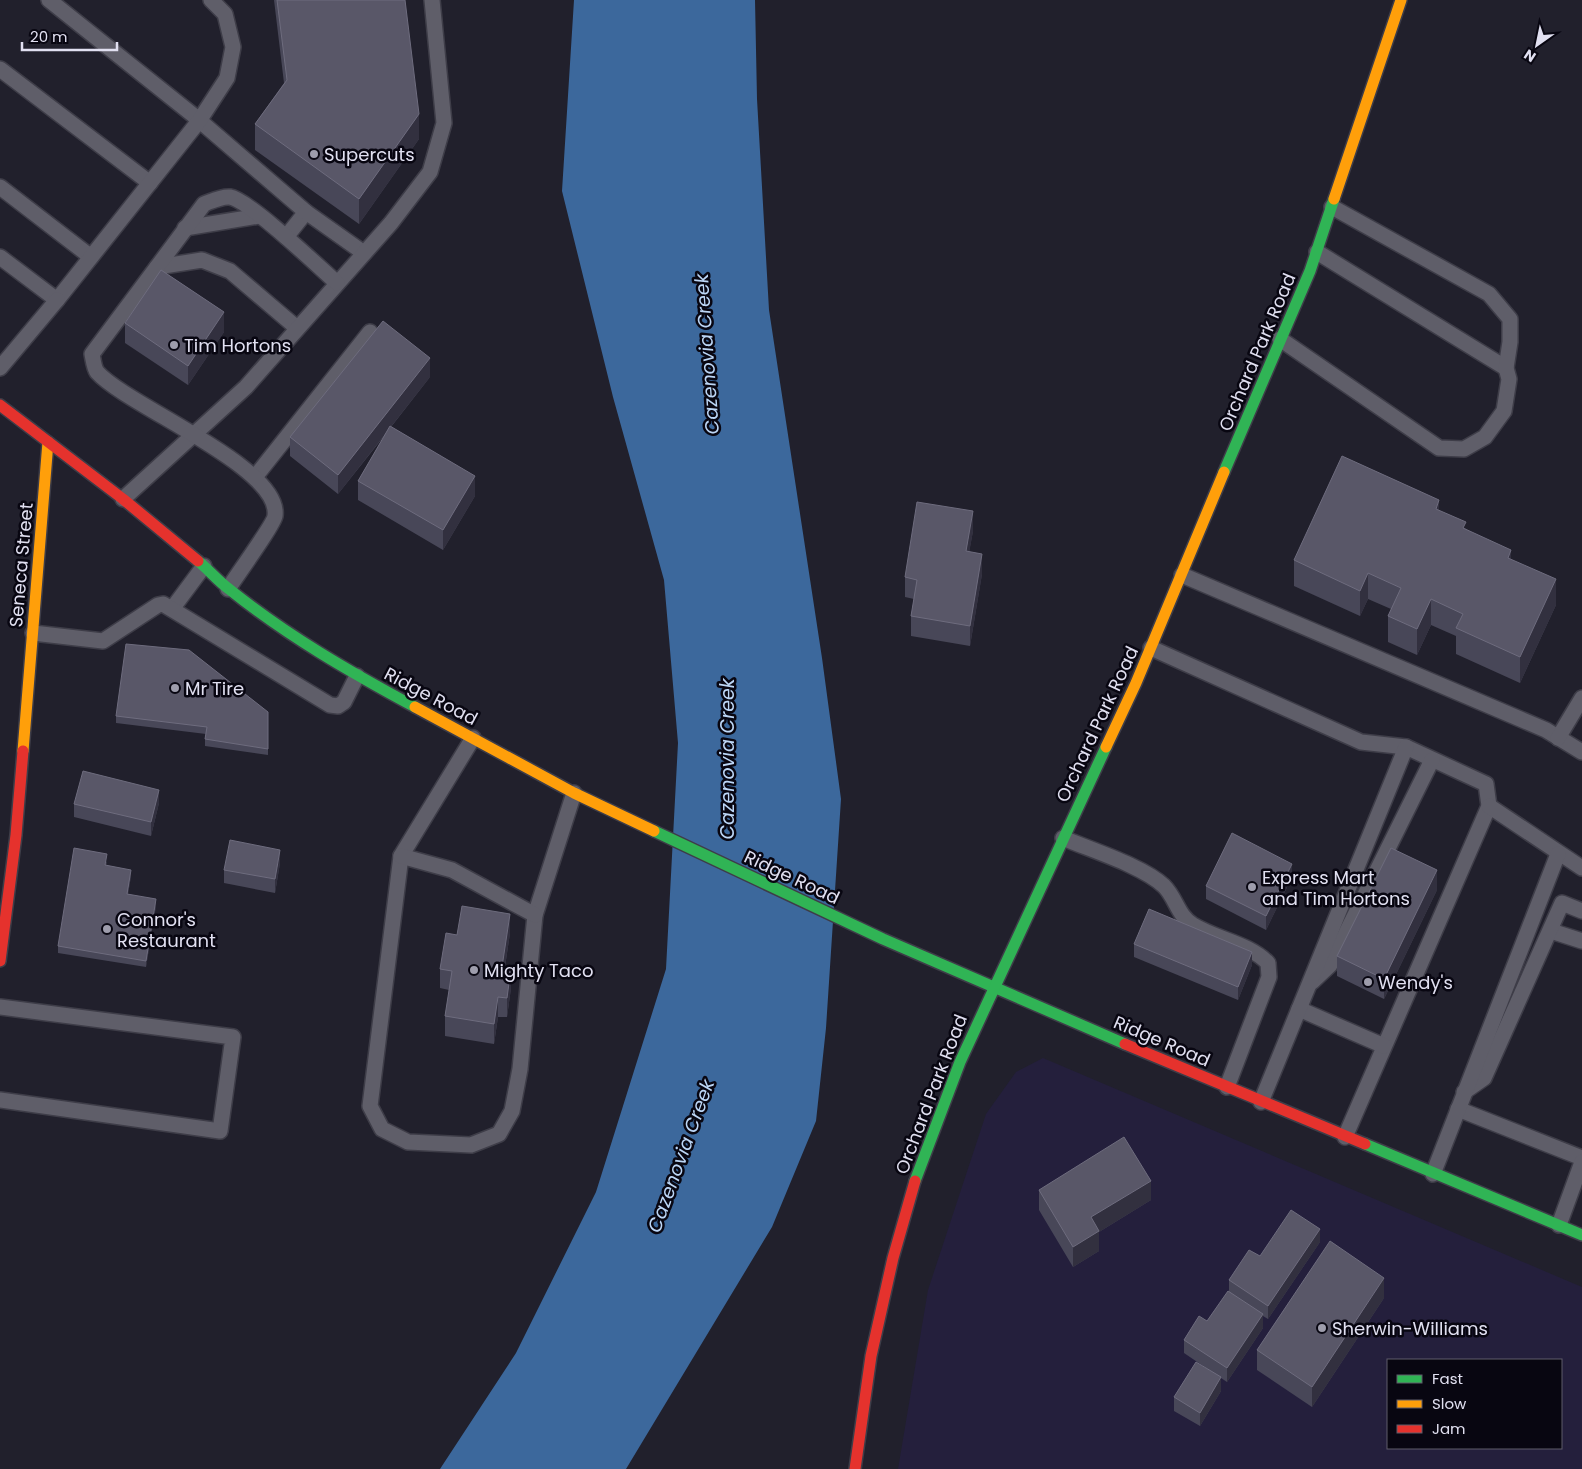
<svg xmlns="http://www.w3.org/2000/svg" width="1582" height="1469" viewBox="0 0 1582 1469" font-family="Poppins,sans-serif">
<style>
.built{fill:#241f3c;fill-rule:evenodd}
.water{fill:#3c689c}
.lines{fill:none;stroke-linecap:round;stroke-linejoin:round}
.lane-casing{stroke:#3e3d48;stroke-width:18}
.fast-casing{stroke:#3e3d48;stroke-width:14}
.slow-casing{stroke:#3e3d48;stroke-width:14}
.jam-casing{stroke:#3e3d48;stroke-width:14}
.lane{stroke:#5f5e69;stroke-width:15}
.fast{stroke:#30b455;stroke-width:11}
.slow{stroke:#ff9f0a;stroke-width:11}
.jam{stroke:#e5322d;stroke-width:11}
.wall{fill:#484758}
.shaded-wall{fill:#32303f}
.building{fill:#595768;stroke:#6e6c7e}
.poi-dot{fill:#9e9dac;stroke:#080611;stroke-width:2}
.labels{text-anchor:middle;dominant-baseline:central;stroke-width:5;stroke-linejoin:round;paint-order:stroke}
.poi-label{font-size:18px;fill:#e1e0f1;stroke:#080611;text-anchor:start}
.street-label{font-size:18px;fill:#e1e0f1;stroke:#080611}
.water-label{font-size:19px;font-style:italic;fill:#bcd6f6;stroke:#080611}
</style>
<rect width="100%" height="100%" fill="#21202c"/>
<path class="built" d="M1043 1058 1582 1287V1469H898L928 1290 986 1114 1016 1072ZM1388 1360H1561V1448H1388Z"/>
<path class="water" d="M574 0H755L757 99 769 310 822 658 841 799 826 1028 816 1121 772 1227 626 1469H440L516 1353 596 1192 666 969 678 743 664 580 613 397 562 191Z"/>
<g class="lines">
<g class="lane-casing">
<g id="lane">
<path d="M49 0 193 115 306 212 286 237"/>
<path d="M0 69 150 183"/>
<path d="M0 187 91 257"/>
<path d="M306 212 364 253"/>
<path d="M185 228 259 216"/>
<path d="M1317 252 1506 368"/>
<path d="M0 257 57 300 199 121 227 78 233 47 225 14 211 0"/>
<path d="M157 267 202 260 230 271 297 328"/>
<path d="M1280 339 1439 448 1464 449 1485 437 1504 411 1509 379 1506 368 1510 342V319L1489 294 1332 207"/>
<path d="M0 368 57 300"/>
<path d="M255 477 370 332"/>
<path d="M123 499 246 387 391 223 430 172 444 123 432 0"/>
<path d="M1182 575 1546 730 1582 752"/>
<path d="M228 589C235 578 274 524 275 516 282 467 127 406 97 372 94 368 93 359 92 354L204 204C212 201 222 196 230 197 249 200 319 267 337 283"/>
<path d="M172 609 204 566"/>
<path d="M33 633 103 641 158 605 163 604 330 705 338 706 344 702 357 676"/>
<path d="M1151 648 1361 742 1406 747 1486 784 1489 806 1345 1137"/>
<path d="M473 738 401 856 370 1106 382 1129 408 1142 471 1145 499 1134 512 1111 520 1069 535 915 574 793"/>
<path d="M1558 738 1582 698"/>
<path d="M1489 806 1582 868"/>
<path d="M1063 838C1091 850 1143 866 1164 886 1176 898 1178 916 1193 925 1218 940 1248 943 1268 963L1269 977 1227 1087"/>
<path d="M401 856 452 870 535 915"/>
<path d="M1551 931 1582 941"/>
<path d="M1312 982 1330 965 1432 760"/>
<path d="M0 1007 233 1037 220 1131 0 1100"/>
<path d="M1299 1009 1384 1046"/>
<path d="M1464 1092 1484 1078 1562 903 1582 911"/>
<path d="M1261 1102 1406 747"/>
<path d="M1458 1109 1582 1158"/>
<path d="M1433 1174 1558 854"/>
<path d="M1559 1225 1582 1162"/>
</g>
</g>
<g class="fast-casing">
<g id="fast">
<path d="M1224 472 1310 271 1334 199"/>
<path d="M198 561C209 570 218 581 229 589 286 635 350 672 415 707"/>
<path d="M654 831 883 939 1125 1044"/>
<path d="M1365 1144 1582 1235"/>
<path d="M915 1181 960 1062 1106 747"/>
</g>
</g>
<g class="slow-casing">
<g id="slow">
<path d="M1334 199 1401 0"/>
<path d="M415 707 574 793 654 831"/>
<path d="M1106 747 1136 683 1224 472"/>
<path d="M23 751 48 442"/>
</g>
</g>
<g class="jam-casing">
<g id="jam">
<path d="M0 405 123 499 198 561"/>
<path d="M0 961 16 835 23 751"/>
<path d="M1125 1044 1365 1144"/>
<path d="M855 1469 871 1356 893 1258 915 1181"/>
</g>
</g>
<use href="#lane" class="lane"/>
<use href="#fast" class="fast"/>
<use href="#slow" class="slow"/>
<use href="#jam" class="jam"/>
</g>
<g class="wall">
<path d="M274 0H405L419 139 359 224 255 150V124L284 83Z"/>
<path d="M125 323 224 332 188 385 125 343Z"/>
<path d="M430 377 391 427 475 496 443 550 358 500V481L385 435 338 494 290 456V437Z"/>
<path d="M1439 511 1511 559 1556 605 1520 683 1456 654V636L1431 625 1417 655 1388 642V616L1391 609 1368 599 1360 616 1294 586V560Z"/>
<path d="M973 531 969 552 982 574 970 646 911 636V616L914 599 905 597V577Z"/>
<path d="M268 712V755L205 746V739L206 734 116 723V716Z"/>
<path d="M159 803 151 836 74 817V804Z"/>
<path d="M107 861 106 866 131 876 128 894 156 906 146 967 58 953V946Z"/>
<path d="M280 863 275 893 224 883V870Z"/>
<path d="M1292 877 1266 930 1206 899V886Z"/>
<path d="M1437 890 1384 999 1337 976V956Z"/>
<path d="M510 933 505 967 511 988 507 1017H498L494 1044 445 1036V1016L449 990 440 988V969Z"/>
<path d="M1134 944 1252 965 1238 1000 1134 957Z"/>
<path d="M1039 1190 1151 1200 1099 1232V1251L1073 1267 1039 1210Z"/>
<path d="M1320 1242 1268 1319 1263 1316V1328L1227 1382 1221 1378V1391L1200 1426 1174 1411V1397L1212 1372 1184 1353V1340L1207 1321 1229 1292V1280L1260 1256Z"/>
<path d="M1384 1298 1312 1407 1257 1370V1350Z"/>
</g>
<g class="shaded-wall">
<path d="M419 114V139L359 224V199Z"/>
<path d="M224 312V332L188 385V366Z"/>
<path d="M430 358V377L338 494V475Z"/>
<path d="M475 476V496L443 550V530Z"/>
<path d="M1439 500V526L1436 509Z"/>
<path d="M973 511V531L966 571V551Z"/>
<path d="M1511 550V576L1508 558Z"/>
<path d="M982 554V574L970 646V626Z"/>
<path d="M1368 573V599L1360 616V591Z"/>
<path d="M1556 579V605L1520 683V657Z"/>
<path d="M1431 599V625L1417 655V629Z"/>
<path d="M159 790V803L151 836V822Z"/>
<path d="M280 850V863L275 893V879Z"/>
<path d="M1292 864V877L1266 930V916Z"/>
<path d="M131 870V876L127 901V894Z"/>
<path d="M1437 870V890L1384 999V979Z"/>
<path d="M156 899V906L146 967V961Z"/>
<path d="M510 914V933L502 986V967Z"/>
<path d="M1252 952V965L1238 1000V987Z"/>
<path d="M511 968V988L507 1017V998Z"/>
<path d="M498 997V1017L494 1044V1024Z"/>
<path d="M1151 1181V1200L1099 1232V1251L1073 1267V1247L1091 1217Z"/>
<path d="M1320 1229V1242L1268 1319V1306Z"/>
<path d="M1384 1278V1298L1312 1407V1387Z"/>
<path d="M1263 1314V1328L1227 1382V1368Z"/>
<path d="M1221 1377V1391L1200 1426V1413Z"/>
</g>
<g class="building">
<path d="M277 0H405L419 114 359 199 255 124 287 80Z"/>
<path d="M161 270 224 312 188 366 125 323Z"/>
<path d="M383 321 430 358 338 475 290 437Z"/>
<path d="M390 426 475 476 443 530 358 481Z"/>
<path d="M1342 456 1439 500 1436 509 1466 522 1463 528 1511 550 1508 558 1556 579 1520 657 1456 628 1463 614 1431 599 1417 629 1388 616 1401 588 1368 573 1360 591 1294 560Z"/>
<path d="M917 502 973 511 966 551 982 554 970 626 911 616 917 580 905 577Z"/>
<path d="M126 644 189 650 268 712V749L205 739 207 727 116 716Z"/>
<path d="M83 771 159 790 151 822 74 804Z"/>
<path d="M1232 833 1292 864 1266 916 1206 886Z"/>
<path d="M230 840 280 850 275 879 224 870Z"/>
<path d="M74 848 107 854 105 865 131 870 127 894 156 899 146 961 58 946Z"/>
<path d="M1391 848 1437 870 1384 979 1337 956Z"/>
<path d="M462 906 510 914 502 967 511 968 507 998 498 997 494 1024 445 1016 452 971 440 969 446 933 457 935Z"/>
<path d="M1149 909 1252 952 1238 987 1134 944Z"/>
<path d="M1124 1137 1151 1181 1091 1217 1099 1231 1073 1247 1039 1190Z"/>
<path d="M1291 1210 1320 1229 1268 1306 1229 1280 1249 1250 1260 1256Z"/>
<path d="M1330 1241 1384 1278 1312 1387 1257 1350Z"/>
<path d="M1228 1291 1263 1314 1227 1368 1184 1340 1199 1316 1207 1321Z"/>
<path d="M1196 1362 1221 1377 1200 1413 1174 1397Z"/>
</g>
<g class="poi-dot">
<circle cx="314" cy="154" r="5"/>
<circle cx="174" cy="345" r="5"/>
<circle cx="175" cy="688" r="5"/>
<circle cx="1252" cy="887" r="5"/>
<circle cx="107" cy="929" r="5"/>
<circle cx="474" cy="970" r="5"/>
<circle cx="1368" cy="982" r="5"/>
<circle cx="1322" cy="1328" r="5"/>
</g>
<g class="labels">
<g class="poi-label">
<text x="324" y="154">Supercuts</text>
<text x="184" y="345">Tim Hortons</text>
<text x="185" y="688">Mr Tire</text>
<text x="1262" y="877">Express Mart<tspan x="1262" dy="21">and Tim Hortons</tspan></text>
<text x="117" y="919">Connor's<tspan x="117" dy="21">Restaurant</tspan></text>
<text x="484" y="970">Mighty Taco</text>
<text x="1378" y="982">Wendy's</text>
<text x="1332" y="1328">Sherwin-Williams</text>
</g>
<g class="street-label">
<text transform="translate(1257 352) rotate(-67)">Orchard Park Road</text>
<text transform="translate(21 565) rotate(-85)">Seneca Street</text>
<text transform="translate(431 696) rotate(28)">Ridge Road</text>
<text transform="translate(1097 724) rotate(-65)">Orchard Park Road</text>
<text transform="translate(792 877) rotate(25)">Ridge Road</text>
<text transform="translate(1162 1041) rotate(23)">Ridge Road</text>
<text transform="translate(931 1094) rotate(-69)">Orchard Park Road</text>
</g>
<g class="water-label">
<text transform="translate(707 354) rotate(-94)">Cazenovia Creek</text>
<text transform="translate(727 759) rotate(-90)">Cazenovia Creek</text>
<text transform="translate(681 1156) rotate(-70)">Cazenovia Creek</text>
</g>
</g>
<rect x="1387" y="1359" width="175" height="90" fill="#080611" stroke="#5f5d6b"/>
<rect x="1397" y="1375" width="25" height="8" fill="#30b455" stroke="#5f5d6b"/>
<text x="1432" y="1384" font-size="15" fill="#e1e0f1">Fast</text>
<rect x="1397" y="1400" width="25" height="8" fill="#ff9f0a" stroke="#5f5d6b"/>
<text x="1432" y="1409" font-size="15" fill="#e1e0f1">Slow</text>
<rect x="1397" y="1425" width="25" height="8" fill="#e5322d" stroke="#5f5d6b"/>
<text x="1432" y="1434" font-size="15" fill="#e1e0f1">Jam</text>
<g transform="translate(1537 45) rotate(213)" stroke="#080611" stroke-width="4" paint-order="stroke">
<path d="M0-4L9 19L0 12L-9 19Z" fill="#e1e0f1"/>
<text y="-8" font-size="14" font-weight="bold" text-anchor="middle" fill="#e1e0f1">N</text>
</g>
<path d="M22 42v8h95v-8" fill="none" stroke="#e1e0f1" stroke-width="2.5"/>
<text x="30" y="42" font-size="15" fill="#e1e0f1" stroke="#080611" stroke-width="4" paint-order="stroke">20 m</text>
</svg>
